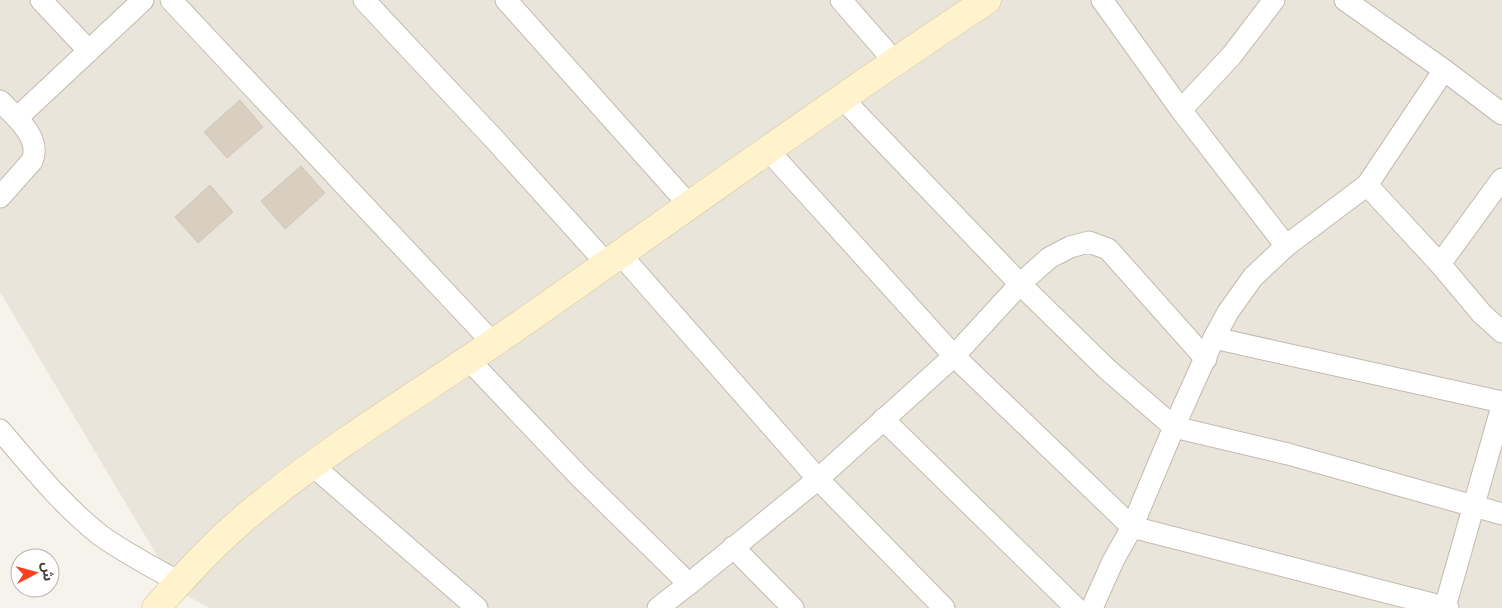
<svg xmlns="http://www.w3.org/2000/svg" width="1502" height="608" viewBox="0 0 1502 608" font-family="'Alegreya Sans','Noto Sans Arabic',sans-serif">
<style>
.residential{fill:#eae5da}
.building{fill:#d8cfc1;stroke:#d3c7b4}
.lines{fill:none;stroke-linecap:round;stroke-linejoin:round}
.minor-casing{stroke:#c2bbae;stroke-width:23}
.secondary-casing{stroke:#d6c79b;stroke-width:29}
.minor{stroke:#fff;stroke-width:21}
.secondary{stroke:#fff3cd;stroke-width:28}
</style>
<rect width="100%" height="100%" fill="#f6f3ec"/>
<path class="residential" d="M0 0H1502V608H210L178 591 0 292Z"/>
<g class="building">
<path d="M240 100 263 127 227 158 204 132Z"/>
<path d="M301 166 325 193 285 229 261 201Z"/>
<path d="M210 185 233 212 198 243 175 217Z"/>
</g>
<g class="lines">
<g class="minor-casing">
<g id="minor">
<path d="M41 0 89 51"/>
<path d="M171 0 493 343"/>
<path d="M364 0 496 141 607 264"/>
<path d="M506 0 690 206"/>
<path d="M841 0 895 62"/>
<path d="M1102 0 1181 110 1286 246"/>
<path d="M1345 0 1444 70 1502 114"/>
<path d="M842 98 1020 284 1108 370 1174 427 1288 454 1502 514"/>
<path d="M0 101C15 116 42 138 32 161L0 197"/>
<path d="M1181 110 1232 55 1274 0"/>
<path d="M17 118 143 0"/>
<path d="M767 149 954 356 1132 527 1448 608"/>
<path d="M1367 185 1440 264 1482 314 1502 332"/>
<path d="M621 255 818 479 944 608"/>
<path d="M1440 264 1502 179"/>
<path d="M1214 338 1502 402"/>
<path d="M468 359 580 477 689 584"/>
<path d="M883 419 1076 608"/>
<path d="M0 430C32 467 62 505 100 535 125 553 152 567 179 582"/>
<path d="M312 465 477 608"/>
<path d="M733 547 793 608"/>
<path d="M1445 607 1502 406"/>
<path d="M658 608 689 584 818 479 954 356 1020 284 1049 258 1070 247 1089 242 1108 249 1206 359"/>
<path d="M1092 608 1113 561 1132 527 1174 427 1214 338 1228 312 1253 277 1286 246 1367 185 1444 70"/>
</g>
</g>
<g class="secondary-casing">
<path id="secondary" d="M156 608C188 572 221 536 259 506 341 439 432 386 518 326 674 217 828 105 987 0"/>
</g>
<use href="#minor" class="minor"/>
<use href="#secondary" class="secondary"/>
</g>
<g transform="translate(35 573) rotate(84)"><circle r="24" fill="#ffffff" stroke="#b7b4b0"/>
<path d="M0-4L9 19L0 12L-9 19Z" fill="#fc3f1d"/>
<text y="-8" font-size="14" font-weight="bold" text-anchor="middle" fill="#4b4439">ش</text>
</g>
</svg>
